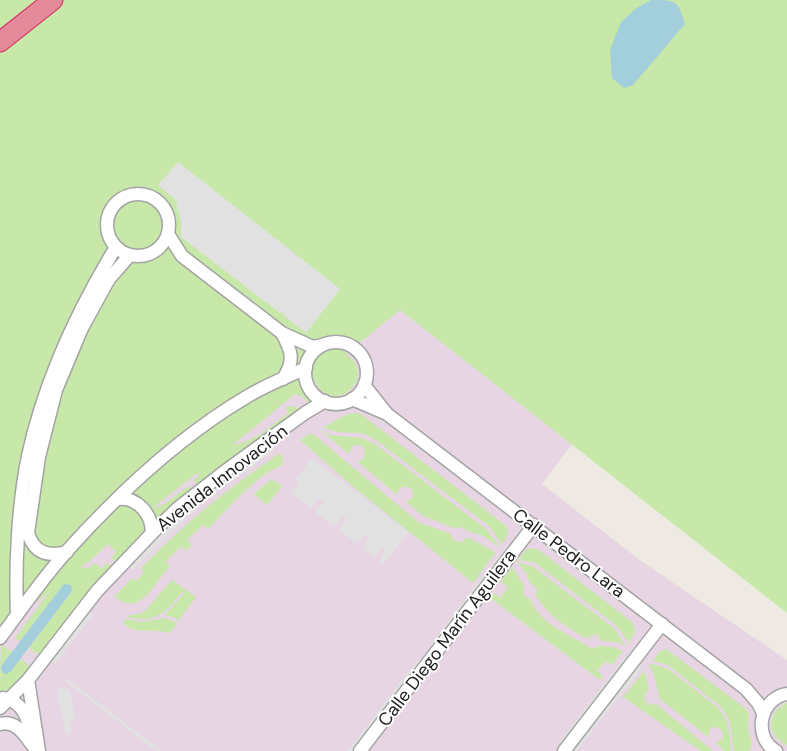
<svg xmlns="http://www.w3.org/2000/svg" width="787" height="751" viewBox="0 0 787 751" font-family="'DM Sans',sans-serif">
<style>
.industrial{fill:#e7d5e3}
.grass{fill:#c7e8a9}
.parking{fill:#e1e1e1}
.water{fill:#a3cedb}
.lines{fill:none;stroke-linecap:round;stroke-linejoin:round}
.minor-casing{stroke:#a4a4a4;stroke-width:15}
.highway-casing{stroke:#d52761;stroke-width:21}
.minor{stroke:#fff;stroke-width:12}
.highway{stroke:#e48b9b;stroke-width:19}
.labels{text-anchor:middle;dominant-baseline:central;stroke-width:4;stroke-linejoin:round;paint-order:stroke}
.street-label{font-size:18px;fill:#1d1d1d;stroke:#fff}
</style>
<rect width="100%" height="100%" fill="#eeeae3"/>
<path class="industrial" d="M787 0V158L542 484 641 561 787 660V751H0V199Z"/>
<g class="grass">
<path d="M0 0H787V613L400 310 346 354C381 379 330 419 314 379L302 389 312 402 310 404 303 397 295 394 233 445C254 443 272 424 289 413L285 408 288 406 296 407 299 409 197 485 193 480 199 476 197 473 150 510 164 504 188 486 191 490 148 527 115 562 111 558 116 552 108 544 89 562 80 567 88 568 95 563 102 569 107 563 111 566 88 592 39 655 29 648 72 591 64 584 20 641 15 638 50 591 0 631Z"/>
<path d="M355 413 361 414 370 421 506 526C509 533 507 538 502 544L489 526 377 441C373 438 368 435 363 434 349 430 337 436 324 427L348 414Z"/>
<path d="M319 429 329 435 362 438 375 444 486 529 500 547 483 536 466 530 462 527 454 528 428 518 422 515 406 502 413 497C415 485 399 482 397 495L357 461 362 460C366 455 366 450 361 445L352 446 349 454Z"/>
<path d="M312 433 418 522 451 534 452 538 457 542H463L467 537 488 548 495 553 473 583 350 484 300 440Z"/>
<path d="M280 453 283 459 282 465C252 478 230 507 208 529L203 525 187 540 192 545 186 551 181 546 166 561 170 566C155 581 140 620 115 596L132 578 136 581 144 572 141 568C183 524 230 487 280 453Z"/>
<path d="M270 480 275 481 282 486 267 505 254 494Z"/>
<path d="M531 548 539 550 633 623 635 632 629 643 617 626 534 562 524 561 519 558 526 550Z"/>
<path d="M518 560 523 564 532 566 615 629 624 644 627 645 626 646 617 642 602 641 596 634 590 636 588 639C566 628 550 617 536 596L537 588 530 583 526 573 517 561Z"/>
<path d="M512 567 524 585 523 594 527 598 530 599C542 627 569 633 592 649L600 646 613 647 623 651 612 665 606 661 597 671 603 676 600 680 489 597 493 593 500 598 508 587 501 582Z"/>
<path d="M172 580 196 597 178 621 175 618 165 615 184 594 182 592C167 612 155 624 128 617L130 615 140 614 145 611Z"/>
<path d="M166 618 177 623 170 633C154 628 136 636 123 623L126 619 141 622Z"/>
<path d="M1 644 12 652 2 665 11 671 21 659 30 667 11 690 0 693Z"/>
<path d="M665 649 673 654 746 709C751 716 748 720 748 728 749 737 755 743 749 751H734C730 730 735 725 720 706L668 665 653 661 659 652Z"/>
<path d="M651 663 654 665 667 668 718 708C731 724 729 732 731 751H724L716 743C736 735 708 715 708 737L660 699 653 672 649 665Z"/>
<path d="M644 671 649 690 646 692 644 698C646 704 650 706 656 704L713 751H701L623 697Z"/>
<path d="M787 703V745C766 737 766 711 787 703Z"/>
</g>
<g class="parking">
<path d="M178 162 340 289 306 333 284 316 285 315 282 312 280 313 181 237V221L176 205 178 202 158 185Z"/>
<path d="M271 445 274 451 212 496 208 491Z"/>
<path d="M312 458 409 532 384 564 379 561 386 550 383 547 375 557 362 548 370 537 366 534 358 544 339 530 347 519 343 516 334 527 315 512 324 502 319 498 311 508 291 493 299 483 295 480Z"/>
<path d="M193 503 198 508 164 538 133 570 128 565 159 533Z"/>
<path d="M499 555 502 558 434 647 431 644Z"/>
<path d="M88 610 94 614 55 664 50 660Z"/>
<path d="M627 654 630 656 562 745 559 743Z"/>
<path d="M418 659 422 662 354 751H348Z"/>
<path d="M639 663 643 666 577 751H571Z"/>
<path d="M68 679 162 751H156L65 681Z"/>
<path d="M65 687 66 690 69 689 76 720 69 722 72 734 66 735 57 692 60 691 59 688Z"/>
</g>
<g class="water">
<path d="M651 0C677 0 677 0 685 24L633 85 624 88 612 78 610 50 621 22 638 7Z"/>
<path d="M64 584 71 585 72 591 11 671 7 674 3 673 1 669 2 665Z"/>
</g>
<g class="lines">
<g class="minor-casing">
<g id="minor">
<circle cx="138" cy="225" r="31"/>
<path d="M168 234 182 256 282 333 313 347 323 345"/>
<path d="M282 333C292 352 295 360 283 379"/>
<circle cx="336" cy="373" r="31"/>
<path d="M364 385 387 414 746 689 758 703 763 713"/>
<path d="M352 399 385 413"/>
<path d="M117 499C137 496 152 514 152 533"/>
<path d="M67 552C48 557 34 553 28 533L39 457 56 390 82 328 109 279 130 255"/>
<path d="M17 615C15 565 18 505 28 456 44 382 77 311 116 247"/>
<path d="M0 638C22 608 43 578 67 551 120 492 180 436 248 396 266 385 287 377 306 368"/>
<path d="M28 680 39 751"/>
<path d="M3 698C19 701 26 712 29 727"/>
<path d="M0 708 28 680 97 591 156 529 178 508 228 469 305 413 325 401"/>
<path d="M0 724C17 720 24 735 33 746"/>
<path d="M360 751 534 525"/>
<path d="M564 751 662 624"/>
<path d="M776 751C752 737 760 698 787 694"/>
</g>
</g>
<g class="highway-casing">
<path id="highway" d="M0 42 53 0"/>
</g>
<use href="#minor" class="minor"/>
<use href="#highway" class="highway"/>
</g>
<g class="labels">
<g class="street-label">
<text transform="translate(222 478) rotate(-38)">Avenida Innovación</text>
<text transform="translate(569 553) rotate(37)">Calle Pedro Lara</text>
<text transform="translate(447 638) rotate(-53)">Calle Diego Marín Aguilera</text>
</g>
</g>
</svg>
